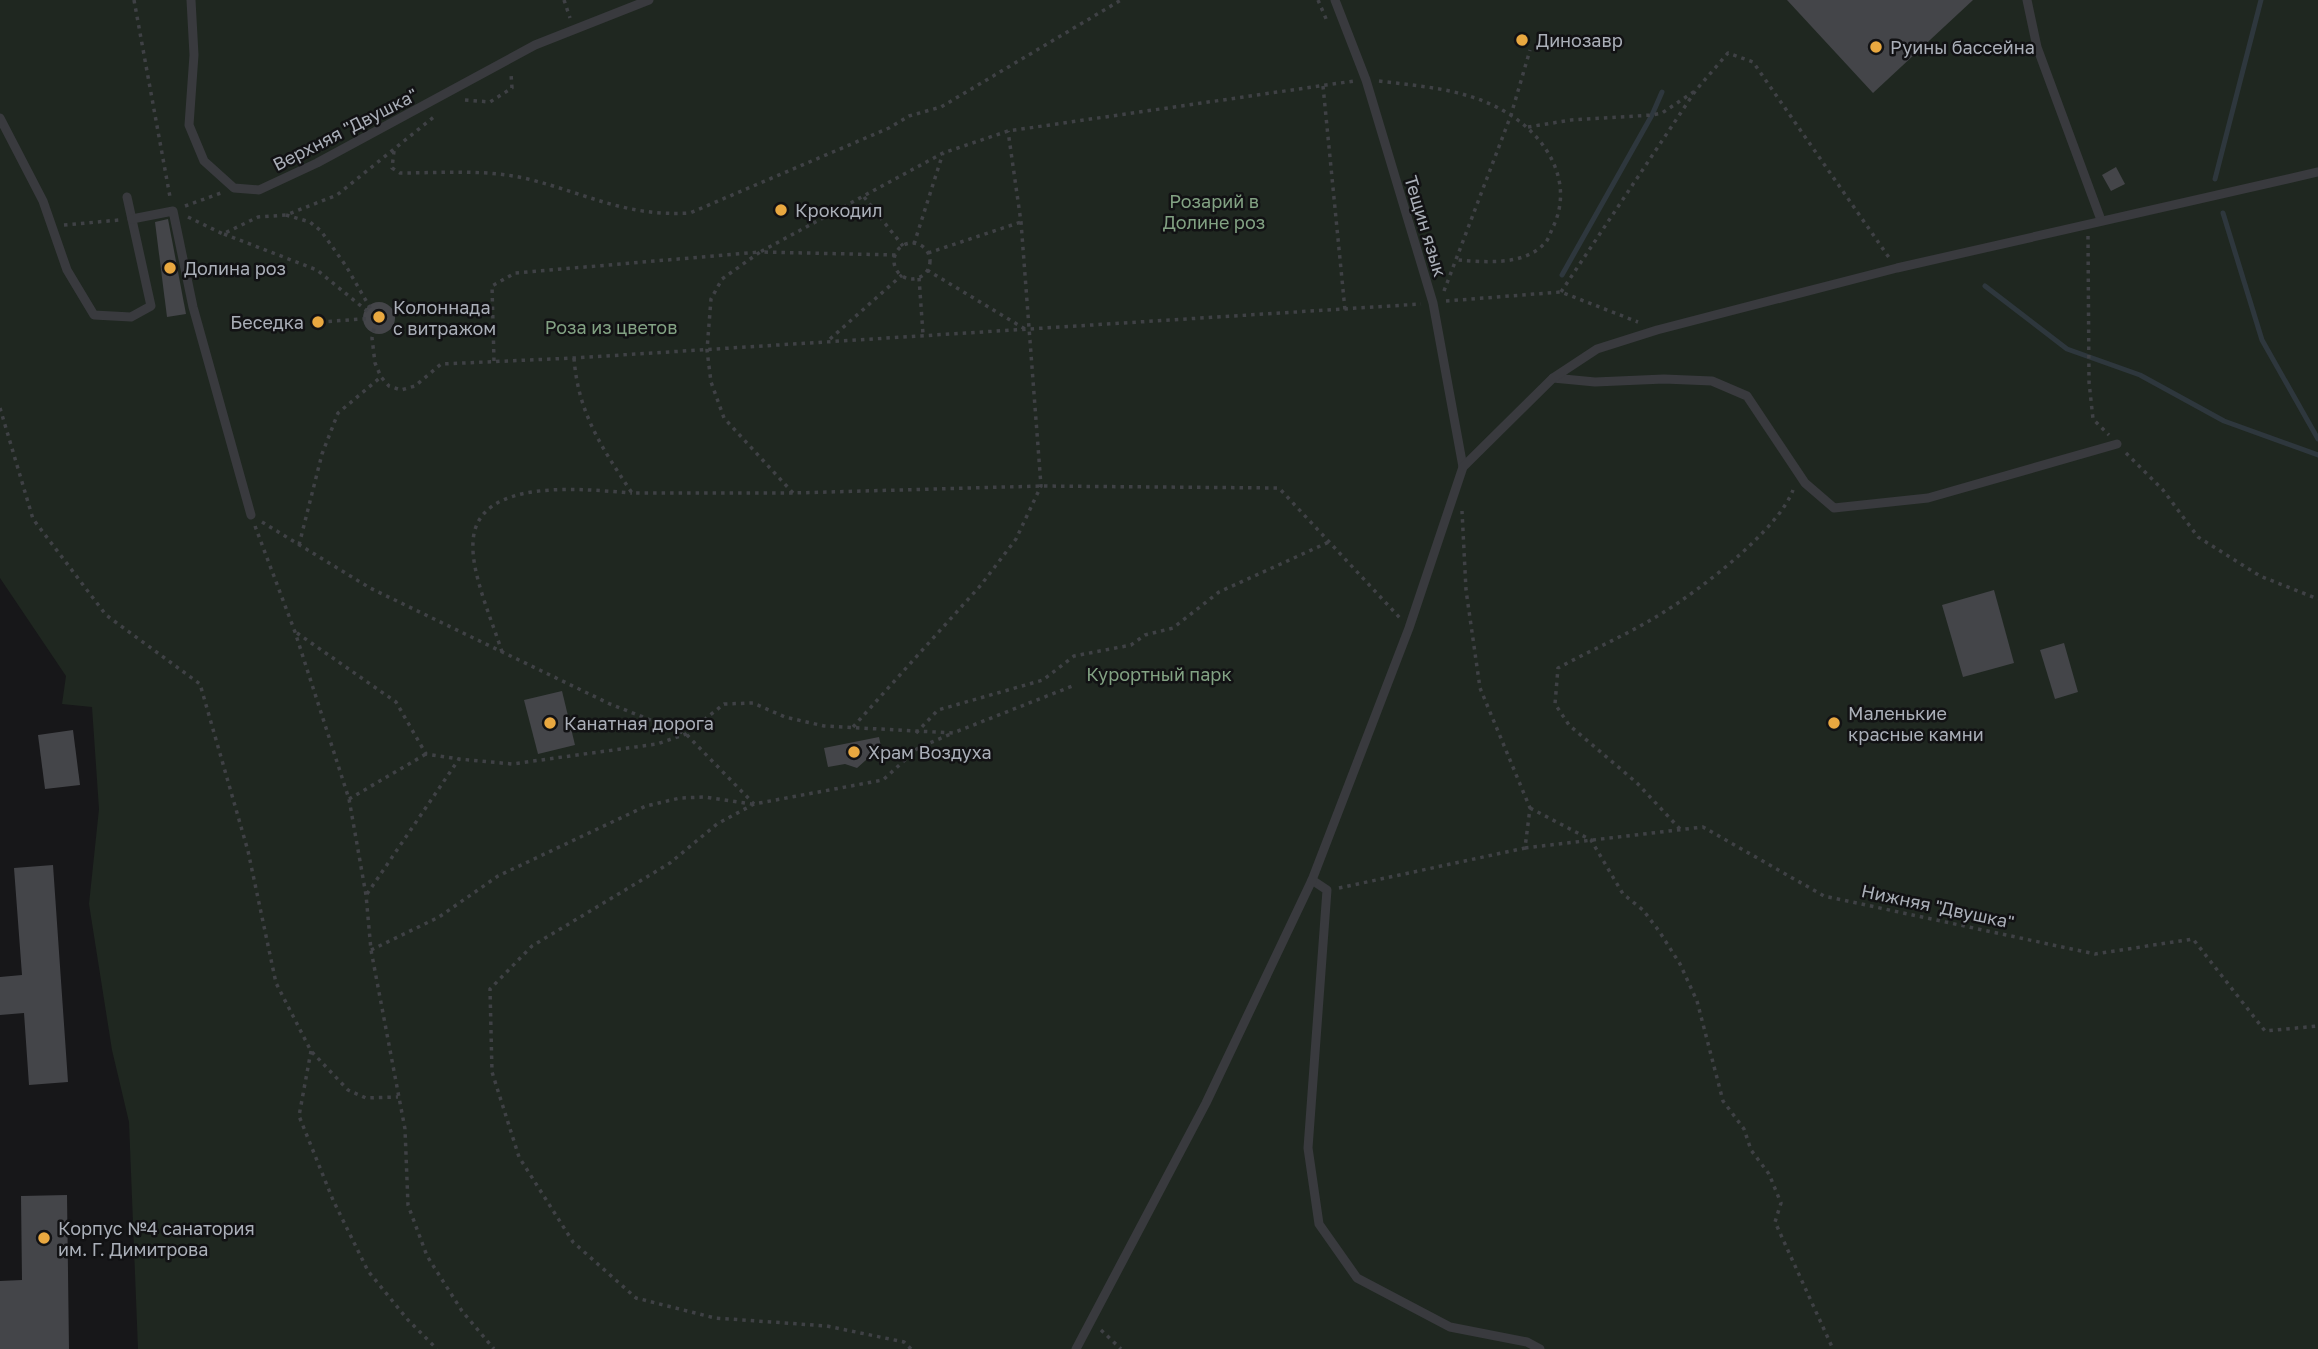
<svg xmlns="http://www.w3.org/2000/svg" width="2318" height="1349" viewBox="0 0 2318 1349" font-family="'Golos Text',sans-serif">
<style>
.green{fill:#1f2720}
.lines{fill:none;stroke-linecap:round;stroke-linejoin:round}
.stream{stroke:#2e373d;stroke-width:5}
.building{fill:#444549}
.path{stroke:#3f4145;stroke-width:3.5;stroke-dasharray:3.5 5;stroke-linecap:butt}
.service{stroke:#393a3e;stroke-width:9}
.poi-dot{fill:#e9a840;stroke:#121214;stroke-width:2.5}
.labels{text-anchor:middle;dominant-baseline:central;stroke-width:5;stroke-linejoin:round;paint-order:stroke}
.poi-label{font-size:18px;fill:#aaafb8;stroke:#121214;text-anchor:start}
.street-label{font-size:18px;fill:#aaafb8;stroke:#121214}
.park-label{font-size:18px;fill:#82a283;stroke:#121214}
</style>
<rect width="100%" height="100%" fill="#171719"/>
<path class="green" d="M0 0H2318V1349H138L129 1122 112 1050 89 904 99 809 92 707 62 704 66 676 0 578Z"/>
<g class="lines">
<g class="stream">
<path d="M2215 179 2261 0"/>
<path d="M2223 213 2262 340 2318 439"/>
<path d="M1562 275 1652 115 1662 92"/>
<path d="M1985 286 2067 349 2140 375 2224 421 2318 455"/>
</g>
</g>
<g class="building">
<path d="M1787 0H1973L1873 93Z"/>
<path d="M2116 167 2125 184 2111 191 2102 175Z"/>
<path d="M168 219 186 314 167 317 155 222Z"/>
<circle cx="379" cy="318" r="16"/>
<path d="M1994 590 2014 663 1963 677 1942 605Z"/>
<path d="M2064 643 2078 692 2055 699 2040 650Z"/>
<path d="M562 691 575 745 538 754 524 700Z"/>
<path d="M73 730 80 785 45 789 38 735Z"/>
<path d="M879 737 883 756 866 760 857 768 845 764 828 767 824 748Z"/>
<path d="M53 865 68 1082 29 1085 24 1013 0 1015V977L22 975 14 868Z"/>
<path d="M67 1195 69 1349H0V1281L22 1280 21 1196Z"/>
</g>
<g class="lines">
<g class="path">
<path d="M134 0 170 197"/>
<path d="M564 0 570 18"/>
<path d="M1318 0 1327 21"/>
<path d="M1379 81C1426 87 1471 89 1512 116 1548 140 1573 182 1554 225 1551 230 1549 240 1544 244 1523 266 1485 262 1457 260"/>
<path d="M1323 86 1345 310"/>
<path d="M465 100 490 102 512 88 511 74"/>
<path d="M1528 127 1571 120 1652 115 1662 113 1695 91"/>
<path d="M394 151 392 168 400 173C443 173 487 169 528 179 588 194 626 217 690 213L889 128 909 116 941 107 1121 0"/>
<path d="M864 197 903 246"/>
<path d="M185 206 221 193"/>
<path d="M286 215 310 222 321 231 346 266 376 318 372 338 375 363 381 377 389 386 401 390 415 386 441 364 574 358 1421 304"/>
<path d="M188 217 223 234 258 217 286 215 337 195 435 116"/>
<path d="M64 225 119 220"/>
<path d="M224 234 317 270 372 315"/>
<path d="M2088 236 2089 382 2093 419 2109 435"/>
<circle cx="912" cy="261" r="18"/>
<path d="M914 244 943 153"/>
<path d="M928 253 1021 222"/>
<path d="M927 270 1025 329"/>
<path d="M919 278 923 334"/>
<path d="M1444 291 1511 115 1530 50"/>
<path d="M1561 292 1696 90 1728 53 1753 62 1890 259"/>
<path d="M1446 301 1561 292 1638 322"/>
<path d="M320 322 376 318"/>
<path d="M830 339 902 275"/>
<path d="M574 358C578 413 602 448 632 493H793L1041 486 1279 488 1400 618"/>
<path d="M494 361 492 286 515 273 760 252 943 153 1008 131 1354 81"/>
<path d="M0 408 33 519 106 615 200 684 248 851 276 983 311 1051 348 1090 366 1098 398 1097"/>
<path d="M2126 453 2163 490 2198 537 2260 576 2318 599"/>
<path d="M793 493 724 418 711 382 707 350 711 299 722 279 760 252 896 255"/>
<path d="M262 522 370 588 610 704 686 734 754 804"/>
<path d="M255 526 295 632 349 799 366 895 371 950 405 1129 408 1205 427 1256 462 1311 494 1349"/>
<path d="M299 545 322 454 338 413 381 377"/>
<path d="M297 633 396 702 426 754 459 759"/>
<path d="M502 652C492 620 471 574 473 542 476 475 588 490 632 493"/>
<path d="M853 727 981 585 1016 539 1041 486 1021 222 1008 131"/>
<path d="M916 733 938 710 1043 680 1074 656 1131 645 1145 635 1173 628 1219 592 1329 542"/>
<path d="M349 799 426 754"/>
<path d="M1530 808 1591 840 1623 894 1643 910 1659 931 1680 964 1697 1001 1723 1101 1744 1129 1751 1150 1769 1174 1781 1203 1775 1222 1833 1349"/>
<path d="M1680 829 1637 783 1569 725 1555 704 1558 668C1593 649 1631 633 1664 612 1701 589 1778 530 1793 490"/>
<path d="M1525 848 1703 827 1824 896 2095 954 2193 939 2265 1031 2318 1026"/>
<path d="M1339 888 1525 848 1530 808 1480 688 1466 590 1462 511"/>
<path d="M367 894 459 759 512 764 657 744 686 734 724 704 753 703 785 717 824 726 953 733 1075 685"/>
<path d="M371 950 439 917 498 876 646 806 680 798 705 797 751 804"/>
<path d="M311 1051 299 1116 333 1200 368 1271 408 1320 437 1349"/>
<path d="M1101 1330 1121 1349"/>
<path d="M911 1349 904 1342 827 1326 715 1318 636 1298 573 1242 519 1157 492 1072 490 989 532 946 670 863 717 824 754 804 883 780 918 748 953 733"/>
</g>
<g class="service">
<path d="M191 0 194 55 189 125 204 161 234 188 259 190 317 163 535 45 649 0"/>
<path d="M1335 0 1366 80 1433 303 1463 467"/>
<path d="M2027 0 2037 47 2101 220"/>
<path d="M0 118 43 201 67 270 94 315 131 317 151 306 127 197"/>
<path d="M132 219 173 211 193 307 251 515"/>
<path d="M1553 378 1595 382 1664 379 1712 381 1747 396 1805 483 1834 508 1928 498 2117 444"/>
<path d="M1312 880 1327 890 1308 1148 1319 1224 1357 1278 1450 1327 1527 1342 1540 1349"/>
<path d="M1076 1349 1206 1103 1312 880 1409 628 1463 467 1553 378 1597 349 1657 330 1897 268 2318 172"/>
</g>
</g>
<g class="poi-dot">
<circle cx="1522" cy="40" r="7"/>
<circle cx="1876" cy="47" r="7"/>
<circle cx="781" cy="210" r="7"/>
<circle cx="170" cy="268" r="7"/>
<circle cx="379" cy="317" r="7"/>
<circle cx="318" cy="322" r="7"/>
<circle cx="550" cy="723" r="7"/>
<circle cx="1834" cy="723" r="7"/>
<circle cx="854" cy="752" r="7"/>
<circle cx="44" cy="1238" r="7"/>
</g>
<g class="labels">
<g class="poi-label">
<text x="1536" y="40">Динозавр</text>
<text x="1890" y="47">Руины бассейна</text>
<text x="795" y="210">Крокодил</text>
<text x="184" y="268">Долина роз</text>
<text x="393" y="307">Колоннада<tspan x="393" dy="21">с витражом</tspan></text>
<text x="304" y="322" text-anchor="end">Беседка</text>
<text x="1848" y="713">Маленькие<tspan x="1848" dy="21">красные камни</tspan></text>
<text x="564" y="723">Канатная дорога</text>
<text x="868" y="752">Храм Воздуха</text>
<text x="58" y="1228">Корпус №4 санатория<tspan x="58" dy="21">им. Г. Димитрова</tspan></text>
</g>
<g class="street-label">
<text transform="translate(345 129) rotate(-27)">Верхняя "Двушка"</text>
<text transform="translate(1426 226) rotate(73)">Тещин язык</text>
<text transform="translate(1938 906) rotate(12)">Нижняя "Двушка"</text>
</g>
<g class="park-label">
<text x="1214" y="201">Розарий в<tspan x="1214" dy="21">Долине роз</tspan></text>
<text x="611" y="327">Роза из цветов</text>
<text x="1159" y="674">Курортный парк</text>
</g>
</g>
</svg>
